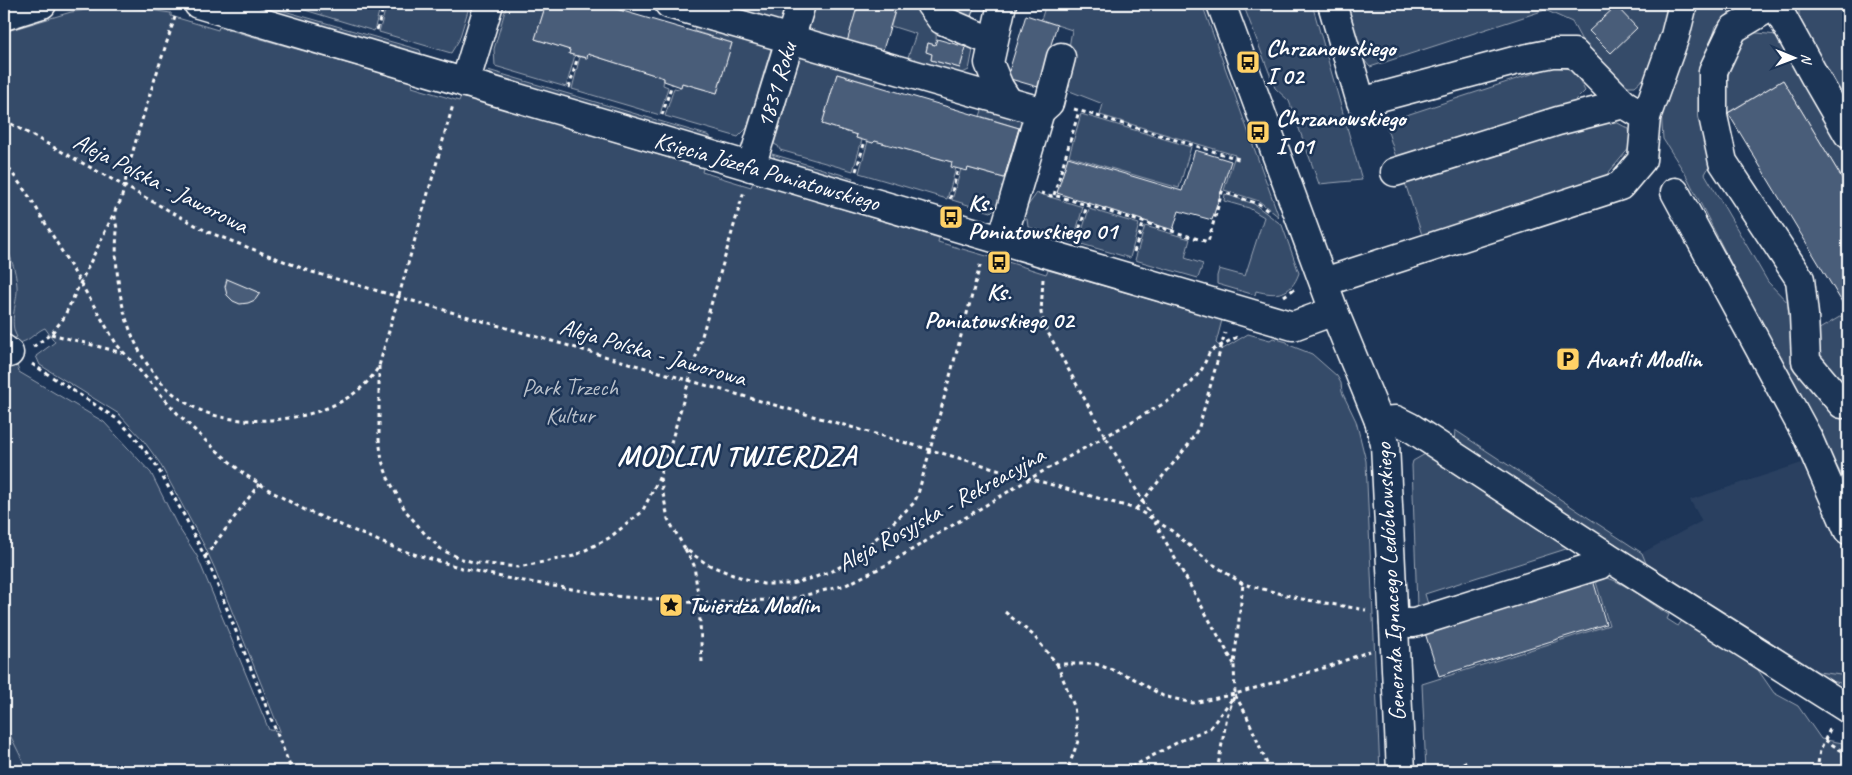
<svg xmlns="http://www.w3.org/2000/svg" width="1852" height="775" viewBox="0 0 1852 775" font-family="Caveat,sans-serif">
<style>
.built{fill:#2a4161}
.green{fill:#364b69;stroke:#9aa5b4}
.building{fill:#4a5d79;stroke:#fff}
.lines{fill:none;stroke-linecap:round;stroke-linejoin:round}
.minor-casing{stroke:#fff;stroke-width:31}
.path{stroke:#fff;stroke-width:3;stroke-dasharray:4 4;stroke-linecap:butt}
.minor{stroke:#1d3557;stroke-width:28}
.labels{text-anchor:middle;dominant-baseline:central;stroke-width:5;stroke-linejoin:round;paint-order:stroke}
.poi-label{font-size:24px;font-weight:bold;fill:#fff;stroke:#1d3557;text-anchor:start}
.street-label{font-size:24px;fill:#fff;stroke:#1d3557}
.park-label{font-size:24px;fill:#b9c0ca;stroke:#1d3557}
.district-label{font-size:29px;font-weight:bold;letter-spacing:1px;fill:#fff;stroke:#1d3557}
</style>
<rect width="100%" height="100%" fill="#1d3557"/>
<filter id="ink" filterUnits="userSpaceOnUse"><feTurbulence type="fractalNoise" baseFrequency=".02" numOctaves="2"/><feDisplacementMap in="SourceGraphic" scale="10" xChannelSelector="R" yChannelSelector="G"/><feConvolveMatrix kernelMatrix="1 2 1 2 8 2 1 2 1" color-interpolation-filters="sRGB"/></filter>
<g filter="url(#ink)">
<g class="built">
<path d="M4 239 14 268 17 287 13 325 17 337 4 361Z"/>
<path d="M1805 462 1848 554V676L1818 672 1646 563 1642 553 1702 521 1690 500Z"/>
<path d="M4 723 28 771H4Z"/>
</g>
<g class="green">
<path d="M236 4H260L420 50 421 53 420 57Z"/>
<path d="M285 4H381L374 31Z"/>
<path d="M387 4H414L431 9 433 4H470L459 40 451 53 379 32Z"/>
<path d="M507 4H546L535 39 570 50 575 55 566 87 495 66 494 49Z"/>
<path d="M722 4H786L779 28 724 7Z"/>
<path d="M816 4H858L846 47 807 35Z"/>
<path d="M897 4H920C929 16 940 30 935 45L928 43 926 51 932 54 931 60 960 68 966 47 970 45 973 50 969 70 952 78 906 63 916 34 891 26Z"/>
<path d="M1046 4H1202L1279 217 1259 201 1224 190 1235 155 1100 115 1103 104 1062 88 1072 30 1041 20Z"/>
<path d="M1243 4H1312L1362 180 1319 184 1289 101 1275 88Z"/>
<path d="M1346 4H1676L1651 72 1635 86H1620L1586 48 1572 22 1545 10 1370 67 1352 46Z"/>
<path d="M1691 4H1738L1716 26 1700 80 1714 158 1705 174 1768 282 1794 309 1848 413V485L1822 442 1686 175 1663 139 1660 94Z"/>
<path d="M1803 4H1848V115L1799 32V11Z"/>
<path d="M119 6 171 13V16L218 30 219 27 413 82 412 87 459 101 461 96 703 168 702 172 751 187 753 182 939 238 938 242 990 257V261L1007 266 1008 262 1046 274 1048 270 1222 320 1216 343 1223 349 1248 334 1270 340 1273 338 1287 342 1289 345 1312 354 1337 376 1341 383 1342 392 1356 421 1366 461 1380 771H28L4 723V361L16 362 19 372 104 422 151 473 177 525 197 556 269 730 280 731 215 569 205 547 159 462 143 440 119 414 40 365 36 356 55 342 45 328C34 332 24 349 11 340L17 337C8 322 18 302 17 286 16 269 9 254 4 239V32L71 12Z"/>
<path d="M696 23 772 46 747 128 738 137 665 116 674 88 679 89 682 83 717 93 732 43 694 31Z"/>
<path d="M1748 32 1777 35 1794 58 1848 149V188L1783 80 1722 116C1725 89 1729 53 1748 32Z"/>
<path d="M588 54 664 78 663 85 668 87 660 115 572 89 580 56 586 58Z"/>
<path d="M801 54 878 77 875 85 837 74 822 124 857 135 856 138 862 140 853 171 780 150 778 146 774 144Z"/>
<path d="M1553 67 1574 69 1585 91 1567 109 1398 164 1385 122Z"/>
<path d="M488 70 710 136V143L495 79Z"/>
<path d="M983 108 1023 120 997 206 991 212 952 200 961 169 967 171 968 168 1004 178 1019 128 980 116Z"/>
<path d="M1081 114 1191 147 1179 188 1069 156Z"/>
<path d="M1614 121 1629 129 1631 146 1599 184 1424 241 1404 180 1578 123Z"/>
<path d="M868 141 873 143 875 141 952 162 956 168 947 199 859 173Z"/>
<path d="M772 154 853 178 851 184 777 161Z"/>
<path d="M1037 193 1083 207 1073 242 1028 227 1027 219H1023L1026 208Z"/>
<path d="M1225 194 1254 204 1282 225 1299 273C1291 296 1276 296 1256 291L1255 295 1217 284V276L1219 269 1245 276 1264 217 1249 208 1224 201Z"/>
<path d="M1089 209 1139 224 1130 258 1078 243Z"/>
<path d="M1145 226 1190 239 1185 258 1203 264 1198 278 1135 260Z"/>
<path d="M1848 312V388L1823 374 1811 334Z"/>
<path d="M1455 430 1642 553 1646 563 1818 672 1848 676V685L1824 679 1454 443Z"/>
<path d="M1427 453 1569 548 1425 594 1430 611 1419 608 1417 606 1412 465 1413 461Z"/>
<path d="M1602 577C1619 578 1653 605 1669 615L1667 619 1678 626 1683 619 1756 667 1774 693 1798 706 1821 739 1848 744V771H1426L1422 684 1609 625 1595 579Z"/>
</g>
<g class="building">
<path d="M414 4H433L431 9Z"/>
<path d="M546 4H599L732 43 717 93 682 83 681 87 664 81V78L588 54 587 58 569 54 570 50 535 39Z"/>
<path d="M858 4H897L882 53 847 42Z"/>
<path d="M943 4H975L971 17 948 10 949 6Z"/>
<path d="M1616 6 1637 28 1611 53 1589 31Z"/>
<path d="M1026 15 1057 25 1038 87 1007 78Z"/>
<path d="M937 39 966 47 960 68 931 60 932 54 926 52 928 43 935 45Z"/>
<path d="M837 74 1019 128 1004 178 968 168 967 171 951 167 952 162 875 141 873 143 856 138 857 135 822 124Z"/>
<path d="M1783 80 1848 188V312L1728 113Z"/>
<path d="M1195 150 1231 161 1212 220 1179 211 1173 230 1057 193 1068 157 1182 191Z"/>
<path d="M227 279 260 293 255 300 248 303 240 304 233 301 227 295 225 287Z"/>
<path d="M1593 580 1606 624 1439 676 1425 633Z"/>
</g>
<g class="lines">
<g class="minor-casing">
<g id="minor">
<path d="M198 4 1293 326 1334 311"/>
<path d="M669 4 1040 111 1002 240"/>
<path d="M930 4 942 20 993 42"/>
<path d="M1002 4 989 63 999 87 1008 101"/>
<path d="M1221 4 1334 311 1379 421 1385 444 1401 771"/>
<path d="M1332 4 1361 102 1514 61 1553 53H1574L1624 104 1646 117"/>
<path d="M1775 4 1733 29 1713 71V116L1723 162 1800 279 1804 315 1806 361 1842 404 1848 400"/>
<path d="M1775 4 1815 77 1848 134"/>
<path d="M4 16 42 4"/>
<path d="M465 83 489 4"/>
<path d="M1040 111 1049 103 1061 57"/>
<path d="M751 167 801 4"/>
<path d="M1395 172 1558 121 1624 104"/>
<path d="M1675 192 1808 438 1848 530"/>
<path d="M1324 282 1620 186 1642 160 1646 117 1675 36 1683 4"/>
<path d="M4 349 9 353"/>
<path d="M1379 421 1396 420 1410 427 1605 555 1848 709"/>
<path d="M1394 623H1414L1599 565 1605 555"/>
</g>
</g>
<g class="path">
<path d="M175 17C157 73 137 130 124 187 123 192 122 197 120 202 118 205 115 209 115 212 114 218 117 225 117 231 112 290 130 365 182 400 207 418 239 422 269 420 310 418 358 403 379 366L453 105"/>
<path d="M377 30 384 4"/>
<path d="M569 88 578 56"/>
<path d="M1074 109 1242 160"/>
<path d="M662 115 672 84"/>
<path d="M4 120 208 232 312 272 1136 509 1153 519 1234 664"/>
<path d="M4 162 31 199 117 345 178 414 207 442 244 474 274 493 305 510 400 550 462 568 506 578 613 596 699 603 790 599 846 585 888 564 1031 478 1172 399 1192 382 1202 369 1210 351 1237 337"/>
<path d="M856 171 865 141"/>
<path d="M1041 193 1051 196 1054 195 1208 242 1222 192 1259 204 1268 211"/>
<path d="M1054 195 1079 111"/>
<path d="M950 199 958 169"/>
<path d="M1077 236 1088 203"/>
<path d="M1134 252 1144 221"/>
<path d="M1043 279 1041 313 1046 329 1105 436 1153 519 1172 531 1208 561 1243 584 1302 599 1366 610"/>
<path d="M1284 296 1297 287"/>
<path d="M51 334 123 353"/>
<path d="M33 347 51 334 63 319 114 213"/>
<path d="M32 364 117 419 134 436 156 465 185 517 211 569 292 771"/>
<path d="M379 366V439L382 461 388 478 405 510 425 534 442 550 462 559 477 563 518 567 574 556 609 538 642 512 659 478 670 446 744 191"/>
<path d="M660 478 668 519 685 549 707 564 733 575 763 584H791L813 578 834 570 853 560 914 503 918 494 981 262"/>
<path d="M1136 509 1189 444 1199 427 1225 333"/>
<path d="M685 549 694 565 699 603 702 662"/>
<path d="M205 557 259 484"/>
<path d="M1005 612 1033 635 1057 664H1096L1131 677 1163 696 1193 703 1235 694 1330 666 1370 651"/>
<path d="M1057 664 1074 706 1078 741 1067 771"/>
<path d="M1235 695 1246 714 1270 771"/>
<path d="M1825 740 1842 751 1848 763"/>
<path d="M1464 761 1468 771"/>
<path d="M1124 771 1184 739 1210 728 1232 699"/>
<path d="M1217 771 1227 716 1235 694 1234 664 1243 584"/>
<path d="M1817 771 1820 750 1831 727"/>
</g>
<use href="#minor" class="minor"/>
</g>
</g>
<defs>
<g id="bus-square" transform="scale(1.25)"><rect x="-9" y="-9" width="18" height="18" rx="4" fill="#ffd166" stroke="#1d3557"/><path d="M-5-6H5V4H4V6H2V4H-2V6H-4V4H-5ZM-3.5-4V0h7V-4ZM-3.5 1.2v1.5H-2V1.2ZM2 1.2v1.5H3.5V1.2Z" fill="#111"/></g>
<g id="parking-square" transform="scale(1.25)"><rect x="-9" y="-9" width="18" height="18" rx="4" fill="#ffd166" stroke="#1d3557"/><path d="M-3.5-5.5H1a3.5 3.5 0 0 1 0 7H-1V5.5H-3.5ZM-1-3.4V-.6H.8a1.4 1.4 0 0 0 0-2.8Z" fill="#111"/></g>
<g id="sight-square" transform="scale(1.25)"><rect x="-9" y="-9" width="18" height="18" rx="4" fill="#ffd166" stroke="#1d3557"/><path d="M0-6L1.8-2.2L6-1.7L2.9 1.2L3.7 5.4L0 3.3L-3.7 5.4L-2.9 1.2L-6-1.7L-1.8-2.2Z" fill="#111"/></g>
</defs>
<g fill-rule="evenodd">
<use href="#bus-square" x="1248" y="62"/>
<use href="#bus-square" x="1258" y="132"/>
<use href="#bus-square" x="951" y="217"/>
<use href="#bus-square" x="999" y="262"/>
<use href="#parking-square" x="1568" y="359"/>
<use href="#sight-square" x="671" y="605"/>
</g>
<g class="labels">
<g class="poi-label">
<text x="1266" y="48">Chrzanowskiego<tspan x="1266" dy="28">I 02</tspan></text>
<text x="1276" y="118">Chrzanowskiego<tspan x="1276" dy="28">I 01</tspan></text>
<text x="968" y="203">Ks.<tspan x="968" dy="28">Poniatowskiego 01</tspan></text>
<text x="999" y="292" text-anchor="middle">Ks.<tspan x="999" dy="28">Poniatowskiego 02</tspan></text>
<text x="1586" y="359">Avanti Modlin</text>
<text x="688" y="605">Twierdza Modlin</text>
</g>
<g class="street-label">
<text transform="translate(776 85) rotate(-73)">1831 Roku</text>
<text transform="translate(767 171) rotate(16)">Księcia Józefa Poniatowskiego</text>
<text transform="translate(161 183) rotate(27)">Aleja Polska - Jaworowa</text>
<text transform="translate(653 352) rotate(16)">Aleja Polska - Jaworowa</text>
<text transform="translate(941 509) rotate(-29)">Aleja Rosyjska - Rekreacyjna</text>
<text transform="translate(1390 582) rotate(-93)">Generała Ignacego Ledóchowskiego</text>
</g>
<g class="park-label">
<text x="570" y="387">Park Trzech<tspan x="570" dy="28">Kultur</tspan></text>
</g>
<g class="district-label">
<text x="737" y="455">MODLIN TWIERDZA</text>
</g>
</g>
<rect width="1852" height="775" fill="none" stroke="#1d3557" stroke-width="20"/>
<rect x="10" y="10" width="1832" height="755" fill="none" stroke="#fff" stroke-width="2" filter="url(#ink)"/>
<g transform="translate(1794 58) rotate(91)" stroke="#1d3557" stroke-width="4" paint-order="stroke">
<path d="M0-4L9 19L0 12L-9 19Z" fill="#ffffff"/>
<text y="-8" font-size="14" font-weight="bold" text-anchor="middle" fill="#ffffff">N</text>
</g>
</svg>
